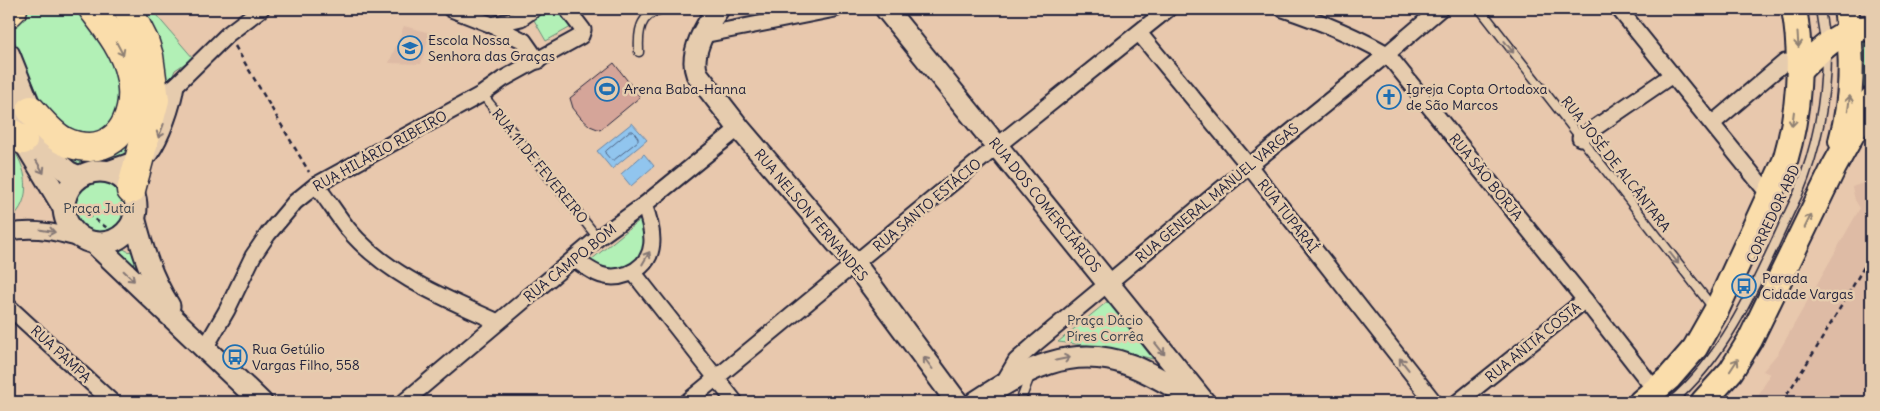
<svg xmlns="http://www.w3.org/2000/svg" width="1880" height="411" viewBox="0 0 1880 411" font-family="Delius,sans-serif">
<style>
.built{fill:#debba5}
.green{fill:#b2f0b6;stroke:#6a8978}
.water{fill:#91c5ee;stroke:#6584a6}
.lines{fill:none;stroke-linecap:round;stroke-linejoin:round}
.shore{stroke:#4e6383;stroke-width:1}
.building{fill:#d5a599;stroke:#22223b}
.lane-casing{stroke:#22223b;stroke-width:11}
.street-casing{stroke:#22223b;stroke-width:19}
.secondary-casing{stroke:#22223b;stroke-width:25}
.primary-casing{stroke:#22223b;stroke-width:28}
.highway-casing{stroke:#22223b;stroke-width:31}
.path{stroke:#22223b;stroke-width:2.5;stroke-dasharray:5 4;stroke-linecap:butt}
.lane{stroke:#e6ccae;stroke-width:8}
.street{stroke:#e6ccae;stroke-width:15}
.secondary{stroke:#e6ccae;stroke-width:21}
.primary{stroke:#faddab;stroke-width:24}
.highway{stroke:#faddab;stroke-width:28}
.oneway{stroke:#8e8073}
.oneway2{stroke:#847774}
.labels{text-anchor:middle;dominant-baseline:central;stroke-width:5;stroke-linejoin:round;paint-order:stroke}
.poi-label{font-size:14px;fill:#22223b;stroke:#e6ccae;text-anchor:start}
.street-label{font-size:14px;fill:#22223b;stroke:#e6ccae}
.park-label{font-size:14px;fill:#38414d;stroke:#e6ccae}
</style>
<rect width="100%" height="100%" fill="#e8c8ad"/>
<filter id="ink" filterUnits="userSpaceOnUse"><feTurbulence type="fractalNoise" baseFrequency=".02" numOctaves="2"/><feDisplacementMap in="SourceGraphic" scale="10" xChannelSelector="R" yChannelSelector="G"/><feConvolveMatrix kernelMatrix="1 2 1 2 8 2 1 2 1" color-interpolation-filters="sRGB"/></filter>
<g filter="url(#ink)">
<g class="built">
<path d="M404 26 430 33 421 64 389 63Z"/>
<path d="M1871 180V402H1755L1770 374 1763 371 1778 353 1860 208 1855 200 1852 187Z"/>
</g>
<g class="green">
<path d="M30 9H79L84 13 116 67 123 106 101 134 67 132 41 101 9 29V26Z"/>
<path d="M102 9H116L127 27 132 142 121 157 114 160 74 164 55 148 130 133Z"/>
<path d="M134 9H151L193 58 175 70 168 87Z"/>
<path d="M547 9H558L571 27 546 41 534 20Z"/>
<path d="M1871 38V78L1858 109 1860 42 1862 39Z"/>
<path d="M9 144C27 165 35 201 9 220Z"/>
<path d="M111 182 121 187C126 201 128 216 117 228 86 242 60 217 83 188L97 183Z"/>
<path d="M645 216 650 235 640 260 621 271 603 269 591 260Z"/>
<path d="M122 248 127 251 133 252 147 283 109 252Z"/>
<path d="M1108 301 1153 359 1104 347 1058 342Z"/>
</g>
<g class="water">
<path d="M632 123 647 140 612 169 597 151Z"/>
<path d="M644 154 654 166 631 186 621 174Z"/>
</g>
<g class="lines">
<path class="shore" d="M630 131H633L638 138V141L614 160H611L605 153 606 151Z"/>
</g>
<path class="building" d="M614 63 640 97 600 130 590 126 581 118 573 108 570 98Z"/>
<g class="lines">
<g class="lane-casing">
<g id="lane">
<path d="M1480 9 1714 309"/>
<path d="M1820 9 1825 41"/>
<path d="M639 52C638 32 639 15 662 9"/>
<path d="M482 94 598 238"/>
<path d="M1020 402 1030 376"/>
<path d="M1671 402C1733 350 1763 266 1798 194 1817 148 1826 103 1826 53"/>
</g>
</g>
<g class="street-casing">
<g id="street">
<path d="M451 9 492 25"/>
<path d="M534 9 521 18 492 25 524 41 538 61"/>
<path d="M1283 9C1319 21 1354 35 1387 54L1585 300 1655 390"/>
<path d="M1619 9 1770 196"/>
<path d="M1139 33 1249 166 1434 402"/>
<path d="M703 35 835 9"/>
<path d="M155 100 176 85 228 34 261 9"/>
<path d="M1713 123 1785 62"/>
<path d="M1580 138 1672 75"/>
<path d="M102 171 150 154C162 137 173 106 176 85"/>
<path d="M316 185C327 199 337 215 348 229 386 275 445 298 498 322"/>
<path d="M9 232C38 227 59 233 87 241"/>
<path d="M575 260C583 265 592 272 601 275 610 278 620 277 628 274 660 261 654 231 644 205"/>
<path d="M633 272 735 402"/>
<path d="M9 307 112 402"/>
<path d="M205 348 227 310 253 256 268 234 295 202 316 185 482 94 503 79 581 36 583 30 567 9"/>
<path d="M1002 385 1016 361 1035 344 1249 166 1387 54 1440 9"/>
<path d="M404 402 598 238 644 205 739 128"/>
<path d="M687 402 997 146 1168 9"/>
<path d="M1458 402 1585 300"/>
</g>
</g>
<g class="secondary-casing">
<g id="secondary">
<path d="M718 9C706 26 689 53 697 74L739 128 855 264 957 402"/>
<path d="M886 9 1204 402"/>
<path d="M9 55 31 110 53 159 68 172 79 177"/>
<path d="M9 109 23 140 64 208"/>
<circle cx="100" cy="207" r="36"/>
<path d="M134 217C142 248 151 278 169 306"/>
<path d="M94 243 261 402"/>
<path d="M976 402C1024 370 1071 343 1130 365 1152 373 1173 387 1194 398"/>
</g>
</g>
<g class="primary-casing">
<g id="primary">
<path d="M1799 71C1817 53 1844 24 1871 29"/>
<path d="M1841 141C1853 98 1853 53 1846 9"/>
<path d="M1641 402 1669 378 1695 348 1716 311 1785 161C1799 113 1803 58 1794 9"/>
<path d="M1703 402 1731 371 1750 340 1834 167 1871 100"/>
</g>
</g>
<g class="highway-casing">
<g id="highway">
<path d="M128 9 145 43 149 56 155 100 131 190"/>
<path d="M9 13 13 9"/>
<path d="M31 110C41 121 51 134 64 141 72 145 82 147 90 147 127 145 137 105 130 75 125 50 108 29 93 9"/>
<path d="M9 132 23 140"/>
</g>
</g>
<g class="path">
<path d="M235 46 309 172"/>
<path d="M80 209 110 230 119 242"/>
<path d="M1782 402 1816 349 1871 255"/>
</g>
<use href="#lane" class="lane"/>
<use href="#street" class="street"/>
<use href="#secondary" class="secondary"/>
<use href="#primary" class="primary"/>
<use href="#highway" class="highway"/>
</g>
<defs><path id="oneway-shaft" d="M-6 0H5M1.5-3L5.5 0L1.5 3" fill="none" stroke-width="1.6" stroke-linecap="round" stroke-linejoin="round" transform="scale(1.25)"/></defs>
<g class="oneway">
<use href="#oneway-shaft" transform="translate(1798 40) rotate(86)"/>
<use href="#oneway-shaft" transform="translate(120 49) rotate(62)"/>
<use href="#oneway-shaft" transform="translate(1849 103) rotate(-83)"/>
<use href="#oneway-shaft" transform="translate(1793 119) rotate(97)"/>
<use href="#oneway-shaft" transform="translate(1808 221) rotate(-64)"/>
<use href="#oneway-shaft" transform="translate(1734 365) rotate(-57)"/>
</g>
<g class="oneway2">
<use href="#oneway-shaft" transform="translate(1509 47) rotate(52)"/>
<use href="#oneway-shaft" transform="translate(161 131) rotate(111)"/>
<use href="#oneway-shaft" transform="translate(40 167) rotate(59)"/>
<use href="#oneway-shaft" transform="translate(48 231) rotate(10)"/>
<use href="#oneway-shaft" transform="translate(646 258) rotate(-60)"/>
<use href="#oneway-shaft" transform="translate(1674 258) rotate(52)"/>
<use href="#oneway-shaft" transform="translate(129 276) rotate(44)"/>
<use href="#oneway-shaft" transform="translate(1160 349) rotate(51)"/>
<use href="#oneway-shaft" transform="translate(1063 359) rotate(-11)"/>
<use href="#oneway-shaft" transform="translate(928 363) rotate(-127)"/>
<use href="#oneway-shaft" transform="translate(1404 364) rotate(-128)"/>
</g>
</g>
<defs>
<g id="school-ring" transform="scale(1.25)"><circle r="9.5" fill="#e6ccae" stroke="#1f6fb2" stroke-width="1.5"/><path d="M0-5L7-2L0 1L-7-2ZM-4 1L0 2.5L4 1V4Q0 6-4 4Z" fill="#1f6fb2"/></g>
<g id="stadium-ring" transform="scale(1.25)"><circle r="9.5" fill="#e6ccae" stroke="#1f6fb2" stroke-width="1.5"/><path d="M0-5a6.5 5 0 1 0 0 10a6.5 5 0 1 0 0-10ZM-3.5-1.8h7v3.6h-7Z" fill="#1f6fb2"/></g>
<g id="church-ring" transform="scale(1.25)"><circle r="9.5" fill="#e6ccae" stroke="#1f6fb2" stroke-width="1.5"/><path d="M-1.2-6h2.4v3.5h3.3v2.4h-3.3V6h-2.4V-.1h-3.3v-2.4h3.3Z" fill="#1f6fb2"/></g>
<g id="bus-ring" transform="scale(1.25)"><circle r="9.5" fill="#e6ccae" stroke="#1f6fb2" stroke-width="1.5"/><path d="M-5-6H5V4H4V6H2V4H-2V6H-4V4H-5ZM-3.5-4V0h7V-4ZM-3.5 1.2v1.5H-2V1.2ZM2 1.2v1.5H3.5V1.2Z" fill="#1f6fb2"/></g>
</defs>
<g fill-rule="evenodd">
<use href="#school-ring" x="410" y="48"/>
<use href="#stadium-ring" x="607" y="89"/>
<use href="#church-ring" x="1389" y="97"/>
<use href="#bus-ring" x="1744" y="286"/>
<use href="#bus-ring" x="235" y="357"/>
</g>
<g class="labels">
<g class="poi-label">
<text x="428" y="40">Escola Nossa<tspan x="428" dy="16">Senhora das Graças</tspan></text>
<text x="624" y="89">Arena Baba-Hanna</text>
<text x="1406" y="89">Igreja Copta Ortodoxa<tspan x="1406" dy="16">de São Marcos</tspan></text>
<text x="1762" y="278">Parada<tspan x="1762" dy="16">Cidade Vargas</tspan></text>
<text x="252" y="349">Rua Getúlio<tspan x="252" dy="16">Vargas Filho, 558</tspan></text>
</g>
<g class="street-label">
<text transform="translate(380 151) rotate(-29)">RUA HILÁRIO RIBEIRO</text>
<text transform="translate(1616 164) rotate(52)">RUA JOSÉ DE ALCÂNTARA</text>
<text transform="translate(540 166) rotate(51)">RUA 11 DE FEVEREIRO</text>
<text transform="translate(1486 177) rotate(51)">RUA SÃO BORJA</text>
<text transform="translate(1217 193) rotate(-40)">RUA GENERAL MANUEL VARGAS</text>
<text transform="translate(927 205) rotate(-40)">RUA SANTO ESTÁCIO</text>
<text transform="translate(1045 205) rotate(51)">RUA DOS COMERCIÁRIOS</text>
<text transform="translate(1773 214) rotate(-65)">CORREDOR ABD</text>
<text transform="translate(811 215) rotate(50)">RUA NELSON FERNANDES</text>
<text transform="translate(1288 216) rotate(52)">RUA TUPARAÍ</text>
<text transform="translate(570 263) rotate(-39)">RUA CAMPO BOM</text>
<text transform="translate(1533 342) rotate(-39)">RUA ANITA COSTA</text>
<text transform="translate(61 354) rotate(43)">RUA PAMPA</text>
</g>
<g class="park-label">
<text x="99" y="208">Praça Jutaí</text>
<text x="1105" y="320">Praça Dácio<tspan x="1105" dy="16">Píres Corrêa</tspan></text>
</g>
</g>
<rect width="1880" height="411" fill="none" stroke="#e6ccae" stroke-width="30"/>
<rect x="15" y="15" width="1850" height="381" fill="none" stroke="#22223b" stroke-width="2" filter="url(#ink)"/>
</svg>
